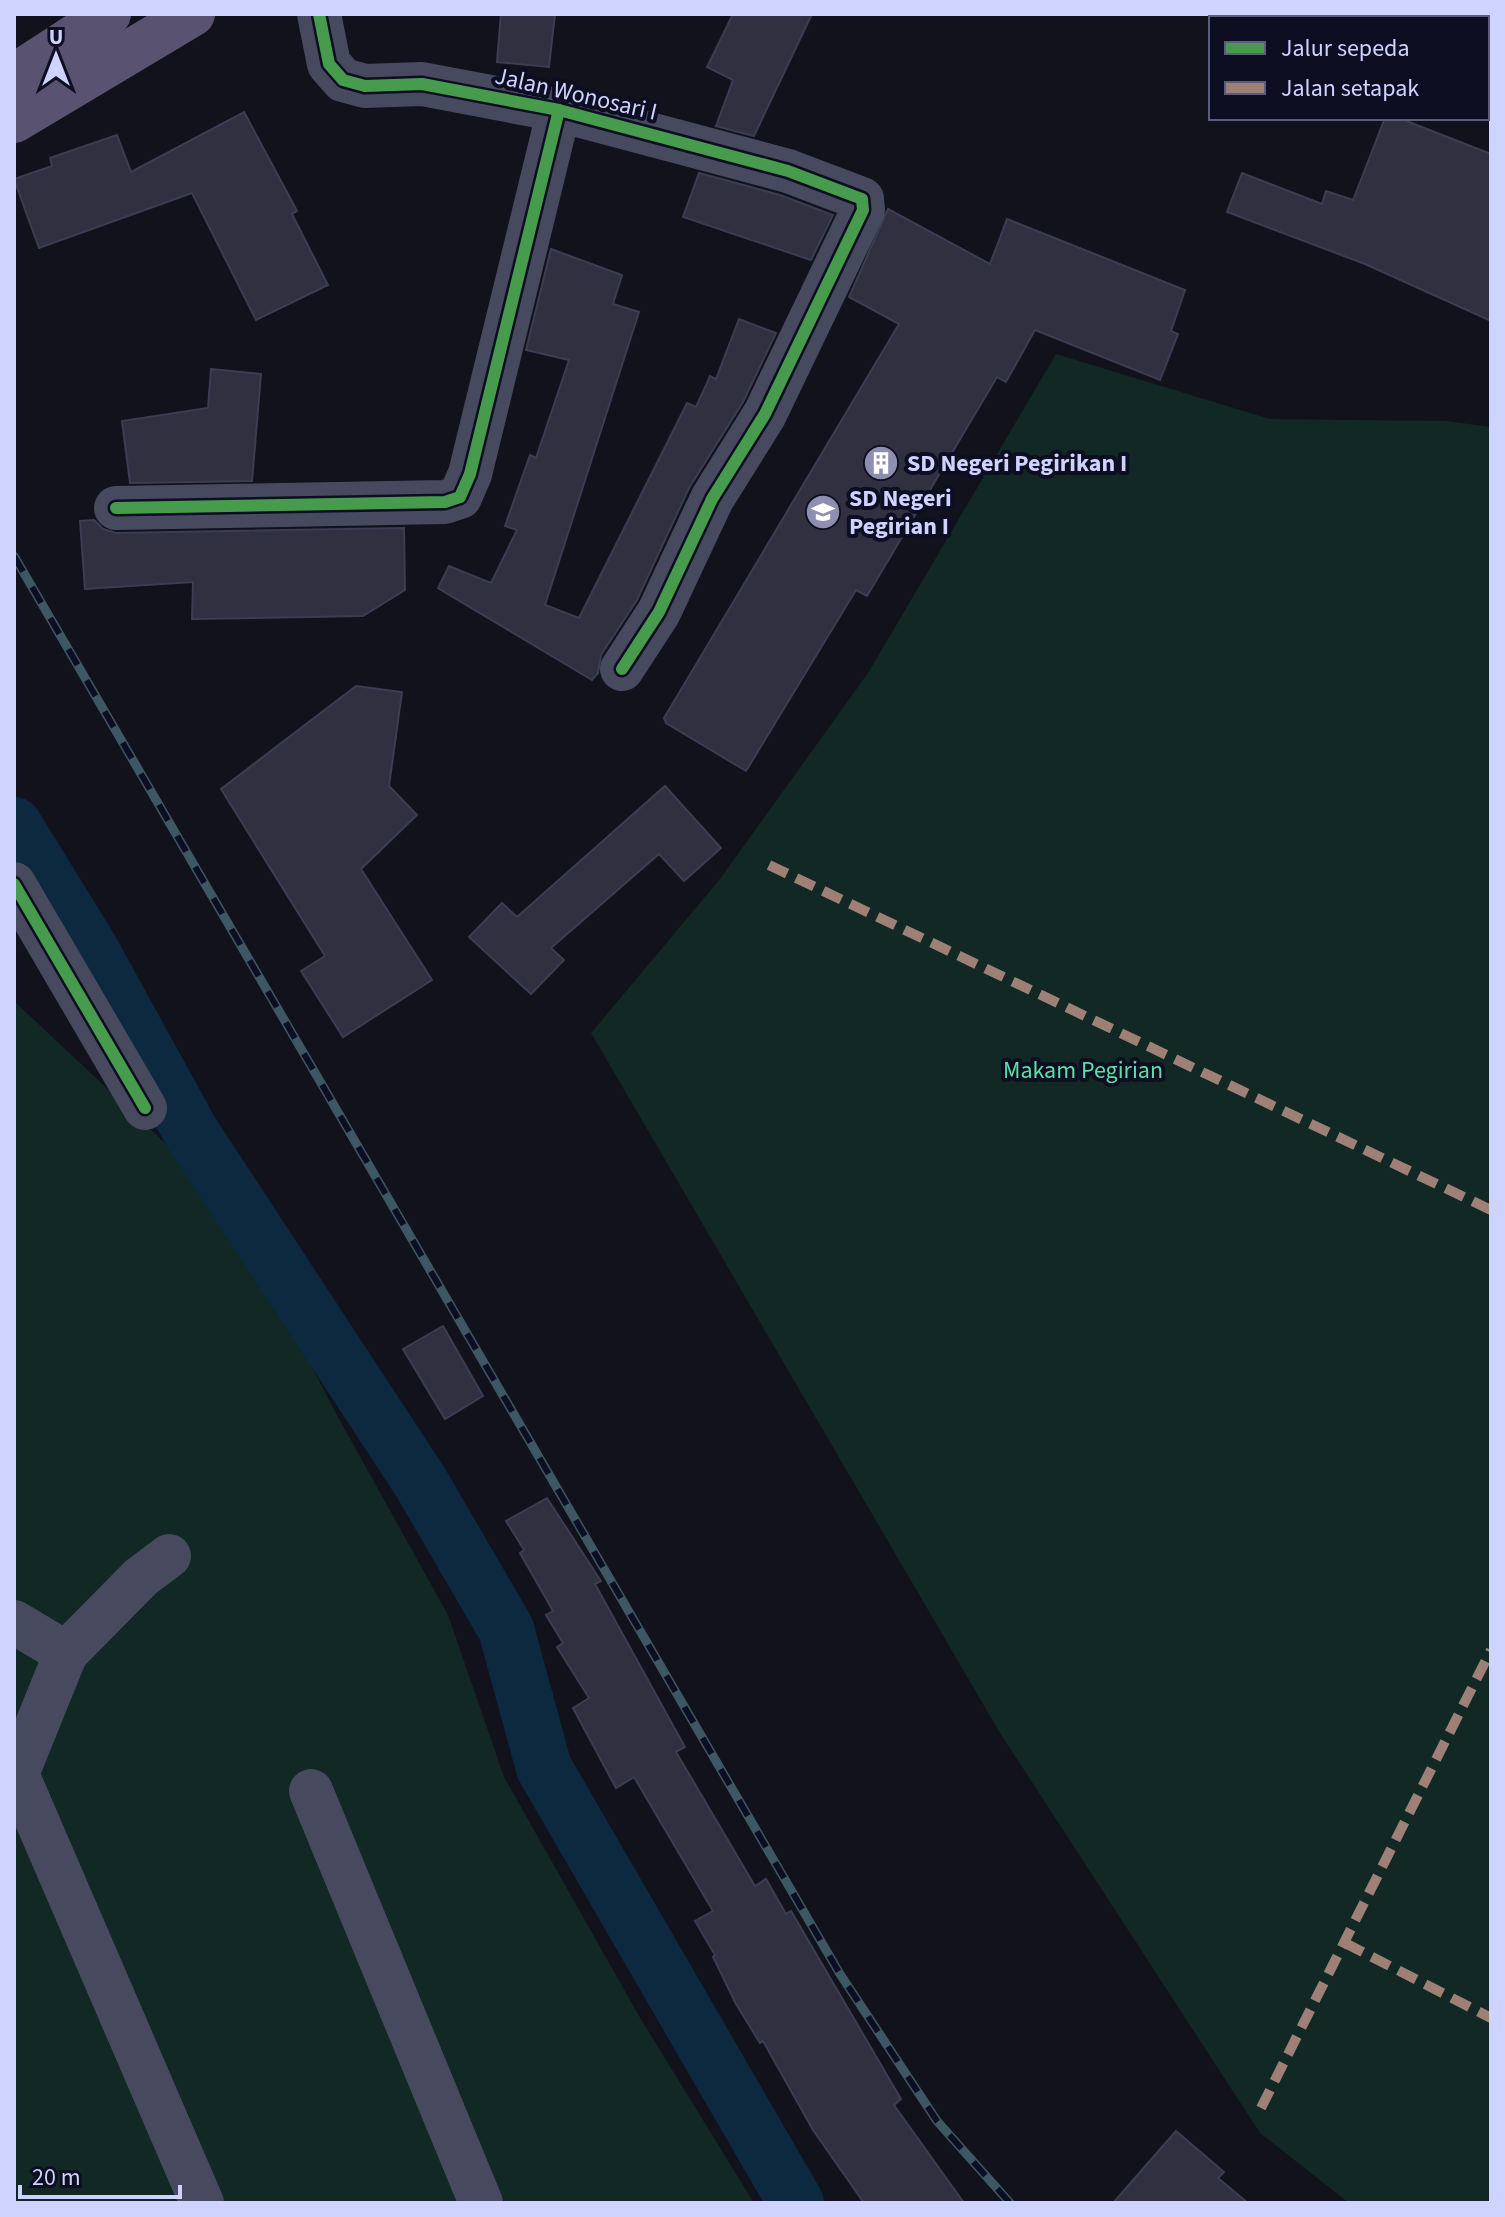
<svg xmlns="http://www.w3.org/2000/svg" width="1505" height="2217" viewBox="0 0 1505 2217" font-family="'Source Sans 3',sans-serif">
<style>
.green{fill:#112825}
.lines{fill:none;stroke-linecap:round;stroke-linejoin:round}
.canal{stroke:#0c2940;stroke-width:56}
.building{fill:#303040;stroke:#3c3d52;stroke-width:2}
.minor{stroke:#474a5e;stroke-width:44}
.major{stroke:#595371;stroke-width:44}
.rail-casing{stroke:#3d5862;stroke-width:9}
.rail{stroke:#0e0e22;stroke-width:6;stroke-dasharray:18;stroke-linecap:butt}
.quiet{stroke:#9e8076;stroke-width:10;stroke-dasharray:20 10;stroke-linecap:butt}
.cycleway-casing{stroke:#0e0e22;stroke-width:17}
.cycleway{stroke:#469c4c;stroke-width:12}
.labels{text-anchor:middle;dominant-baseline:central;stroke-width:8;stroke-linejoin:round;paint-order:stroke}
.street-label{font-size:24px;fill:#cfd3ff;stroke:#0e0e22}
.poi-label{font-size:24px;font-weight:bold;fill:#cfd3ff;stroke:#0e0e22;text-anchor:start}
.park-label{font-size:24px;fill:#5bdfa4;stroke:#0e0e22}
</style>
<rect width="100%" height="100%" fill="#12121d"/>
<g class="green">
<path d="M1056 354 1270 419 1446 421 1491 427V2203H1349L1260 2133 1000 1733 591 1033 720 879 868 673Z"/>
<path d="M14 1001 165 1143 254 1256 338 1417 448 1615 504 1777 639 2016 754 2203H14Z"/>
</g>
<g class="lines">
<path class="canal" d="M14 825 91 950 191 1132 421 1483 506 1629 544 1768 796 2203"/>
</g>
<g class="building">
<path d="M501 14H555L549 67 497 62Z"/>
<path d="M733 14H812L754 136 716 126 733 80 707 67Z"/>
<path d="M244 112 297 211 292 214 328 285 256 320 192 193 39 248 14 179 52 166 50 158 117 135 131 172Z"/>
<path d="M1385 118H1399L1491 154V321L1365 264 1227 212 1242 173 1322 204 1326 191 1353 200Z"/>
<path d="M699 173 780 195 833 215 811 260 683 217Z"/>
<path d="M888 209 990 264 1007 219 1185 290 1171 331 1178 334 1160 380 1035 330 1006 382 997 377 867 596 856 590 746 771 666 723 664 718 899 324 849 297Z"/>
<path d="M551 249 622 275 613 304 639 312 545 605 579 618 687 403 696 407 710 376 716 379 739 319 776 333 743 402 689 488 637 600 601 655 598 673 592 680 438 588 449 566 491 583 517 530 505 526 530 455 536 458 569 360 526 350Z"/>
<path d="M211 369 261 374 252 481 130 483 122 421 208 408Z"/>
<path d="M94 520 103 529 116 533 404 528 405 590 363 616 192 619 193 582 85 589 80 521Z"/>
<path d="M356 686 402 692 389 786 417 815 361 869 432 980 343 1037 301 971 325 956 221 789Z"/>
<path d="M665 786 721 848 684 881 659 854 551 948 564 960 531 994 469 937 502 903 517 917Z"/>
<path d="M443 1326 483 1396 445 1419 403 1349Z"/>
<path d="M547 1498 601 1581 595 1584 685 1747 676 1752 755 1886 766 1879 786 1914 791 1911 901 2099 894 2105 964 2203H864L813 2130 763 2041 760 2043 736 2004 713 1957 715 1955 695 1921 713 1911 634 1777 616 1788 573 1708 589 1698 557 1647 563 1643 546 1615 553 1611 520 1553 524 1550 506 1521Z"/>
<path d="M1176 2131 1224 2172 1218 2178 1248 2203H1113Z"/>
</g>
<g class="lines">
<g class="minor">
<path d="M319 14 329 64 343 80 365 86 422 84 559 110 788 171 862 199 863 210 765 414 712 499 659 612 622 669"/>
<path d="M116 508 445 502 460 497 470 474 559 110"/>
<path d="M14 884 145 1108"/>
<path d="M14 1622 66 1653 141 1577 169 1556"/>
<path d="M66 1653 17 1774 202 2203"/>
<path d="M311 1791 481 2203"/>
</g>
<g class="major">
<path d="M14 76 109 14"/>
<path d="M14 121 193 14"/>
</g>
<g class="rail-casing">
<path id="rail" d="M14 556 840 1974 937 2121 1010 2203"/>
</g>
<use href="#rail" class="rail"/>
<g class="quiet">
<path d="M769 865 1491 1210"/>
<path d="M1345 1943 1491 2018"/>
<path d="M1261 2108 1491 1650"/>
</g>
<g class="cycleway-casing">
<g id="cycleway">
<path d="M319 14 329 64 343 80 365 86 422 84 559 110 788 171 862 199 863 210 765 414 712 499 659 612 622 669"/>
<path d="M116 508 445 502 460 497 470 474 559 110"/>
<path d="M14 884 145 1108"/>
</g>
</g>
<use href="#cycleway" class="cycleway"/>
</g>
<defs>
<g id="building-disc" transform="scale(1.8)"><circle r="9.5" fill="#8d8fb0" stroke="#0e0e22"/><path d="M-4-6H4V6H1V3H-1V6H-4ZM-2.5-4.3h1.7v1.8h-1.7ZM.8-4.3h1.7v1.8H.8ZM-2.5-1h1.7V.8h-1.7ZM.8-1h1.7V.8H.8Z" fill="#fff"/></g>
<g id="school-disc" transform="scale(1.8)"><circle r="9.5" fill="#8d8fb0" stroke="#0e0e22"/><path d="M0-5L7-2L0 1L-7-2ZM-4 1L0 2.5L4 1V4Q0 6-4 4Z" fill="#fff"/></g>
</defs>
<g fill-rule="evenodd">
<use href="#building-disc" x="881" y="463"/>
<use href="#school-disc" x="823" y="512"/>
</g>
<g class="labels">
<g class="street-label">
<text transform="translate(576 94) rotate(13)">Jalan Wonosari I</text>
</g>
<g class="poi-label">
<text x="907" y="463">SD Negeri Pegirikan I</text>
<text x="849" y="498">SD Negeri<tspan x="849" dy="28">Pegirian I</tspan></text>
</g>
<g class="park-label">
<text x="1083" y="1070">Makam Pegirian</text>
</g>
</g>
<rect width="1505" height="2217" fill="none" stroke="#cfd3ff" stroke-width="32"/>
<rect x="1209" y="16" width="280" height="104" fill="#0e0e22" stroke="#5b5d7a" stroke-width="2"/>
<rect x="1225" y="42" width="40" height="12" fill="#469c4c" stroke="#5b5d7a" stroke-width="2"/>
<text x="1281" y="56" font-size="24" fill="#cfd3ff">Jalur sepeda</text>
<rect x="1225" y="82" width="40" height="12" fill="#9e8076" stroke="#5b5d7a" stroke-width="2"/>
<text x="1281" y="96" font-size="24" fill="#cfd3ff">Jalan setapak</text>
<g transform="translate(56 56)" stroke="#0e0e22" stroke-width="6" paint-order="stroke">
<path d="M0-6L14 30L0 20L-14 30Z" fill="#cfd3ff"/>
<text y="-12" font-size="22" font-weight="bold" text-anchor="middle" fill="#cfd3ff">U</text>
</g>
<path d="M20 2185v12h160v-12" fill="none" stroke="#cfd3ff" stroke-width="4"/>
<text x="32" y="2185" font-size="24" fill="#cfd3ff" stroke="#0e0e22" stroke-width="6" paint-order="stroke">20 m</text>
</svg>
